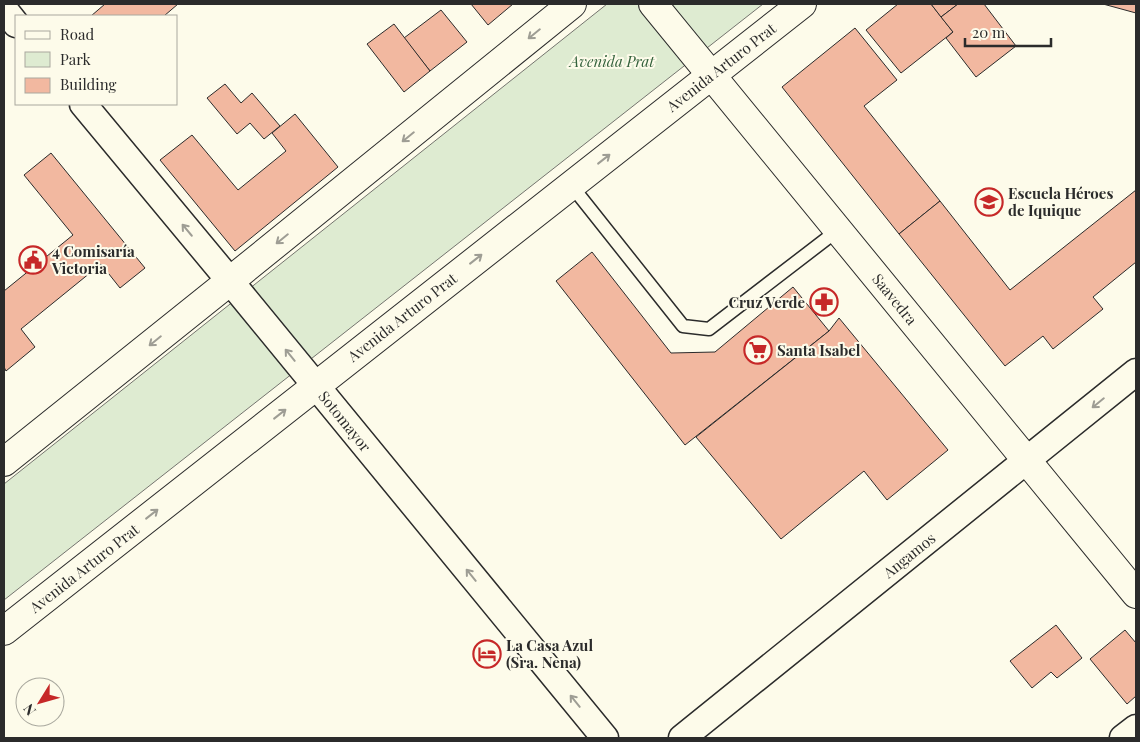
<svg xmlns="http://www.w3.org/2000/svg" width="1140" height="742" viewBox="0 0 1140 742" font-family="'Playfair Display',serif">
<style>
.green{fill:#deebd1;stroke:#74746e}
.building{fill:#f2b8a0;stroke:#2b2b2b}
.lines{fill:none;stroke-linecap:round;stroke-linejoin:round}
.service-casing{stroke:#2b2b2b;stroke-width:15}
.minor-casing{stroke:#2b2b2b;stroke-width:29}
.tertiary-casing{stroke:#2b2b2b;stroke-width:30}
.service{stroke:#fdfbea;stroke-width:12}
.minor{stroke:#fdfbea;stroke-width:26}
.tertiary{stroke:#fdfbea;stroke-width:28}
.oneway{stroke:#9e9d94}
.labels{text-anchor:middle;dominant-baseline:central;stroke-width:4;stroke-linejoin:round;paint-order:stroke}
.park-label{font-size:15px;font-style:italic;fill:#34623c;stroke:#fdfbea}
.street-label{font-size:15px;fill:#2b2b2b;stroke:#fdfbea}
.poi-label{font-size:15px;font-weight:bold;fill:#2b2b2b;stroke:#fdfbea;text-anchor:start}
</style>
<rect width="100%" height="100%" fill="#fdfbea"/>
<path class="green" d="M607 4H763L4 600V484Z"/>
<g class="building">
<path d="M105 4H178L164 16H91Z"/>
<path d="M471 4H513L488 25Z"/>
<path d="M898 4H931L953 32 901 73 866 30Z"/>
<path d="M931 4H958L941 17Z"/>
<path d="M958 4H984L1016 46 976 77 946 38 953 32 941 17Z"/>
<path d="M1103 4H1136V13Z"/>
<path d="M441 10 467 42 430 71 404 38Z"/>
<path d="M394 24 430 71 404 92 367 44Z"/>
<path d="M855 28 897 80 864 106 940 201 899 234 782 87Z"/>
<path d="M225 84 241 103 252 93 280 126 264 139 250 123 237 134 207 98Z"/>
<path d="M295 114 338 167 235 251 160 160 192 135 238 190 286 151 272 133Z"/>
<path d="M51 153 145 268 120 288 101 264 21 329 35 347 6 371 4 367V291L73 235 24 175Z"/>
<path d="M1136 190V262L1093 297 1103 309 1053 349 1043 336 1005 366 899 234 940 201 1010 290Z"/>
<path d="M592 252 671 353 715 352 793 287 829 331 685 445 556 281Z"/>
<path d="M839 318 948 450 887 500 864 471 781 539 696 437 829 331Z"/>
<path d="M1056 625 1082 658 1057 678 1051 672 1032 688 1010 661Z"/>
<path d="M1125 630 1136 643V696L1127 704 1090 659Z"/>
</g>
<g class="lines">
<g class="service-casing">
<path id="service" d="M571 185 683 326 709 329 838 230"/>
</g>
<g class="minor-casing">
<g id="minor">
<path d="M4 9 16 24"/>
<path d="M83 104 230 281 605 738"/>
<path d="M682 738 1136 372"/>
<path d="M1123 738 1136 728"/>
</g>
</g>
<g class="tertiary-casing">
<g id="tertiary">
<path d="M653 4 1136 594"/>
<path d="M4 462 230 281 572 4"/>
<path d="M4 631 802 4"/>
</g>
</g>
<use href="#service" class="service"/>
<use href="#minor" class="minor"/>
<use href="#tertiary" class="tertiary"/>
</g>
<defs><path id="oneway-shaft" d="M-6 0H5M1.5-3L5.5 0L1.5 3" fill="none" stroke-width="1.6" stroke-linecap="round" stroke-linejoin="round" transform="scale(1.25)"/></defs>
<g class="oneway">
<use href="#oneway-shaft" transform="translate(534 34) rotate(141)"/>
<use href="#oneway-shaft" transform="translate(408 137) rotate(141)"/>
<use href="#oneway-shaft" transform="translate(604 159) rotate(-38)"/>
<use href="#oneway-shaft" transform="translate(187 230) rotate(-130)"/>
<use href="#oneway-shaft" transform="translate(282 239) rotate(141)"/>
<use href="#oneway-shaft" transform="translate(476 259) rotate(-38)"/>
<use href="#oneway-shaft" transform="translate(155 341) rotate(141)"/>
<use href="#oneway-shaft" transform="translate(290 355) rotate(-129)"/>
<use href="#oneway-shaft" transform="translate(1098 403) rotate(141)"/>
<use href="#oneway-shaft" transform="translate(280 414) rotate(-38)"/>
<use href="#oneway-shaft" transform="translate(152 514) rotate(-38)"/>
<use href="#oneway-shaft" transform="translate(471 575) rotate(-129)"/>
<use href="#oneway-shaft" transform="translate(575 701) rotate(-129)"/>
</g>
<defs>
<g id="school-ring" transform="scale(1.4375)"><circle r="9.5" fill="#fdfbea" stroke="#c62828" stroke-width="1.5"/><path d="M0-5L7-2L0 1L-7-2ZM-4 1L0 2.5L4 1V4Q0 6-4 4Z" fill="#c62828"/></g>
<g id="civic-ring" transform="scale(1.4375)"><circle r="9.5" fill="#fdfbea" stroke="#c62828" stroke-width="1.5"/><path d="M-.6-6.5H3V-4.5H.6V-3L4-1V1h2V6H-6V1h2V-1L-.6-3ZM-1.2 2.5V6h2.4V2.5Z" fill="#c62828"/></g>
<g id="pharmacy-ring" transform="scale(1.4375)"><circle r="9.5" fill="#fdfbea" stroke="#c62828" stroke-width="1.5"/><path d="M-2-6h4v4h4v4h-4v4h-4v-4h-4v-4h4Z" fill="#c62828"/></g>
<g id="supermarket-ring" transform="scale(1.4375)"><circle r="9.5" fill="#fdfbea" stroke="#c62828" stroke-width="1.5"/><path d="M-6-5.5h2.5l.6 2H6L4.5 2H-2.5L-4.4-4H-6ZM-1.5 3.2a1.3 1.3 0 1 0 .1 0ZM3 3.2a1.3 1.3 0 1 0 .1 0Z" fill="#c62828"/></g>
<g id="hotel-ring" transform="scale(1.4375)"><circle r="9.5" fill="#fdfbea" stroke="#c62828" stroke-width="1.5"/><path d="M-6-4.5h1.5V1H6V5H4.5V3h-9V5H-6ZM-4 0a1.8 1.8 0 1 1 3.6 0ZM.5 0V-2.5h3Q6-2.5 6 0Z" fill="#c62828"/></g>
</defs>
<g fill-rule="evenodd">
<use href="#school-ring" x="989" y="202"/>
<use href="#civic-ring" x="33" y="260"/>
<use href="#pharmacy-ring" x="824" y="302"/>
<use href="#supermarket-ring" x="758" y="350"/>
<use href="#hotel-ring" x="487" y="654"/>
</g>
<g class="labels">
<g class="park-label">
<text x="612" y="61">Avenida Prat</text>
</g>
<g class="street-label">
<text transform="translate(721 67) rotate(-38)">Avenida Arturo Prat</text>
<text transform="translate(895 299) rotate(51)">Saavedra</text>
<text transform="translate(402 317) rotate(-38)">Avenida Arturo Prat</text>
<text transform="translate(345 421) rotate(51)">Sotomayor</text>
<text transform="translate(909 555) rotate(-39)">Angamos</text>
<text transform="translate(84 568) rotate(-38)">Avenida Arturo Prat</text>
</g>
<g class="poi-label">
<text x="1008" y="193">Escuela Héroes<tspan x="1008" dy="17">de Iquique</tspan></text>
<text x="52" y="251">4 Comisaría<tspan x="52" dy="17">Victoria</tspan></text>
<text x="805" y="302" text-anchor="end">Cruz Verde</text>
<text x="777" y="350">Santa Isabel</text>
<text x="506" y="645">La Casa Azul<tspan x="506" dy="17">(Sra. Nena)</tspan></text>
</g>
</g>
<rect width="1140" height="742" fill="none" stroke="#2b2b2b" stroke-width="10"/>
<rect x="15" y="15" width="162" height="90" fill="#fdfbea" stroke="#a9a89e"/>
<rect x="25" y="31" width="25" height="8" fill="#fdfbea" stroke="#a9a89e"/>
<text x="60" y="40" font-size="15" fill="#2b2b2b">Road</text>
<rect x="25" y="52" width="25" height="15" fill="#deebd1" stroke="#a9a89e"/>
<text x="60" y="65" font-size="15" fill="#2b2b2b">Park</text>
<rect x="25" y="78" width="25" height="15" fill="#f2b8a0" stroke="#a9a89e"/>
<text x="60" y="90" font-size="15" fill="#2b2b2b">Building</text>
<g transform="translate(40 702) rotate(233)"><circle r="24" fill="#fdfbea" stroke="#a9a89e"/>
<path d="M0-4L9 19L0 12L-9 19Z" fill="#c62828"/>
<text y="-8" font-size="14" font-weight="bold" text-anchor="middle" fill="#2b2b2b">N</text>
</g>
<path d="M965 38v8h86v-8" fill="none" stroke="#2b2b2b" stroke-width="2.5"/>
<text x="972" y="38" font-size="15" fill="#2b2b2b" stroke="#fdfbea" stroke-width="4" paint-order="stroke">20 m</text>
</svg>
